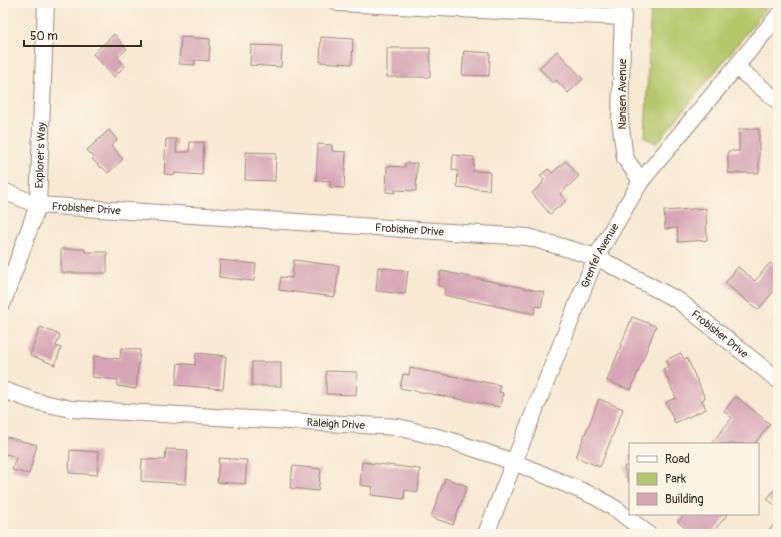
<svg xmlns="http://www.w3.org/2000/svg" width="781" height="537" viewBox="0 0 781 537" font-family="Pangolin,sans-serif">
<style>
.green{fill:#b4c76b;stroke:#787844}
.building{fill:#d7a5b7}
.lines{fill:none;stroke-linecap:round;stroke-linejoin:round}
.minor-casing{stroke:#9a8a78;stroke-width:18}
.minor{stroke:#fff;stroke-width:16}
.labels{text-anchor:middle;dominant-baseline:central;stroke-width:3;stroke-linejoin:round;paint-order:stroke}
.street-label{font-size:11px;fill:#3b2a1e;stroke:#fcf5e5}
</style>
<rect width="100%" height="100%" fill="#fcf5e5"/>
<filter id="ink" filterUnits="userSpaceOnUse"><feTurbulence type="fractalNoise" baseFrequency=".025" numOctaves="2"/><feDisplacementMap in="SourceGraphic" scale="8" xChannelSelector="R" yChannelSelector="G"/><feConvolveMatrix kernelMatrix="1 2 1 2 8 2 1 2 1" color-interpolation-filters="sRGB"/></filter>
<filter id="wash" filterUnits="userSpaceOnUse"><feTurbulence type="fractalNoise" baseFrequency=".012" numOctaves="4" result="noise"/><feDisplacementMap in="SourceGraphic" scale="16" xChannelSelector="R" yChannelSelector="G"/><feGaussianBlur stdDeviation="0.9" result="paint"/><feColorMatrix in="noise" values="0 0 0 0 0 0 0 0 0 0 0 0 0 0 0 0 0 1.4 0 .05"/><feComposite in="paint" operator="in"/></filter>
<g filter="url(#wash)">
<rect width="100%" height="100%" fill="#f8e9d3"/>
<path class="green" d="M651 3H771L657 143 645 138Z"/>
<g id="blocks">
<g class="building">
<path d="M114 34 127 49 118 57 125 66 114 77 93 54Z"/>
<path d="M181 37 210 39 209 61 195 60V65L179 64Z"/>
<path d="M321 37 353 39 352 64 320 62Z"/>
<path d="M251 45 282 46 281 67 250 65Z"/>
<rect x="387" y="48" width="43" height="29"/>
<path d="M464 51 490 53 489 76 462 75Z"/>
<path d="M557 51 583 79 568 93 556 80 553 83 539 68Z"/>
<path d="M739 129H759V173H728V151H739Z"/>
<path d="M109 130 117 140 111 146 123 159 108 173 102 167 101 168 92 159 94 157 87 150Z"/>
<path d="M166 139H177L176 152H189L190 142H204L202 175 175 173V175L164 174Z"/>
<path d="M318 144 332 145V151L346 152 344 188 330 187V181L316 180Z"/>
<path d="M246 152 276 153 275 181 245 180Z"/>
<path d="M453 155 474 157 473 171 490 172 489 190 457 187 458 171 452 170Z"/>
<path d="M566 161 579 176 560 194 566 201 550 214 532 193 543 183 542 182 544 180 540 176 548 169 552 173Z"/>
<path d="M405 163H417L416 191 395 190V193L386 192 387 166 405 167Z"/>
<path d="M706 208 707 240 678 242 677 228 665 229 664 211Z"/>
<path d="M61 249H85V252H107V273H61Z"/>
<path d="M220 260 256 264 254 281 219 277Z"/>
<path d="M294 260 339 266 335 297 279 290 281 277 292 278Z"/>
<path d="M770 263 778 269V286L758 310 725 283 738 267 755 281Z"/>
<path d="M378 267 408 271 405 294 376 291Z"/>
<path d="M441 271 544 292 541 307 536 306 534 314 444 295 445 287 438 286Z"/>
<path d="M778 314V324L774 320Z"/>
<path d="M632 317 656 326 631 390 607 381Z"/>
<path d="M40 327 60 335 56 346 61 348 55 365 30 355Z"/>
<path d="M121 348 140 350 136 389 117 386 118 380 92 377 94 356 120 359Z"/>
<path d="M196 353 226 356 223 389 176 385 178 363 195 365Z"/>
<path d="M681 353 684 359 687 358 705 398 702 400 706 409 675 423 666 402 676 398 663 369 669 366 666 360Z"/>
<rect x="252" y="362" width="29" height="24"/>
<path d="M410 368 500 385 499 392 503 393 500 407 400 388 403 374 409 375Z"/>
<path d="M326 371 357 372 356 395 326 394Z"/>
<path d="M736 396 770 424 754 444H711L732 418 724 411Z"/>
<path d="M599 399 623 409 600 467 576 457Z"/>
<path d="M3 436 37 445 29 474 12 470 16 457 3 453Z"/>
<path d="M166 449 188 450 186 484 141 481 142 459 165 460Z"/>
<path d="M70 450 99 452 97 475 69 473Z"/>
<path d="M630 456V481H628L624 467 629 465 627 457Z"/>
<path d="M219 458 247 460 245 484 217 482Z"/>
<path d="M362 462 420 469 418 492 405 490 404 499 371 495 373 487 360 485Z"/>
<path d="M293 466 321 469 318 491 290 488Z"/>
<path d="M445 478 467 486 453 525 431 517Z"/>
<path d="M778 485V508L767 499Z"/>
<path d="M685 514H693L694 515 695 514H728L711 534H692L678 522Z"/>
<path d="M777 521 778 522V534H766Z"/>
</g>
</g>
</g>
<g filter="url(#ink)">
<use href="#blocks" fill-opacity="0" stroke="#9a8a78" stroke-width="1"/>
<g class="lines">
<g class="minor-casing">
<g id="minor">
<path d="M338 3 623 17"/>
<path d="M623 3 620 121 625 158 641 181"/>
<path d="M736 67 778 101"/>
<path id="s1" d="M3 191 38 205 528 237 596 257 679 301 778 380"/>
<path id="s2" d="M3 302 38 205 46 3"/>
<path id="s3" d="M3 390 34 401 71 409 398 427 449 440 514 462 596 497 616 509 648 534"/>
<path id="s4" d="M486 534 514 462 596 257 641 181 778 16"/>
</g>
</g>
<use href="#minor" class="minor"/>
</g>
</g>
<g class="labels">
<g class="street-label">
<text transform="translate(622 94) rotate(-90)">Nansen Avenue</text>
<text stroke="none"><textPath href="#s2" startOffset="153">Explorer's Way</textPath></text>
<text stroke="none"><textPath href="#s1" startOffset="86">Frobisher Drive</textPath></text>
<text stroke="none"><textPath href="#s1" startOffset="410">Frobisher Drive</textPath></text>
<text stroke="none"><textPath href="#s4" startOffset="301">Grenfel Avenue</textPath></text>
<text stroke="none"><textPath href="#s1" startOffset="746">Frobisher Drive</textPath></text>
<text stroke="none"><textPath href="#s3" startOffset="336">Raleigh Drive</textPath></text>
</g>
</g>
<rect width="781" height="537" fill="none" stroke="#fcf5e5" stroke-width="16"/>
<rect x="629" y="443" width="130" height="72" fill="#fcf5e5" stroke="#afa495"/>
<rect x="637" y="456" width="20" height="6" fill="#ffffff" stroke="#afa495"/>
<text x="665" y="463" font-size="12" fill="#3b2a1e">Road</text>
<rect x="637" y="473" width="20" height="12" fill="#b4c76b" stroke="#afa495"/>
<text x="665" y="483" font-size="12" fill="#3b2a1e">Park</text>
<rect x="637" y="493" width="20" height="12" fill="#d7a5b7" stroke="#afa495"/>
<text x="665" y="503" font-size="12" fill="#3b2a1e">Building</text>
<path d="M24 40v6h117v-6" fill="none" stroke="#3b2a1e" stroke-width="2"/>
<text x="30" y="40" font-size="12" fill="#3b2a1e" stroke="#fcf5e5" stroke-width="3" paint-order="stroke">50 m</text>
</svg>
